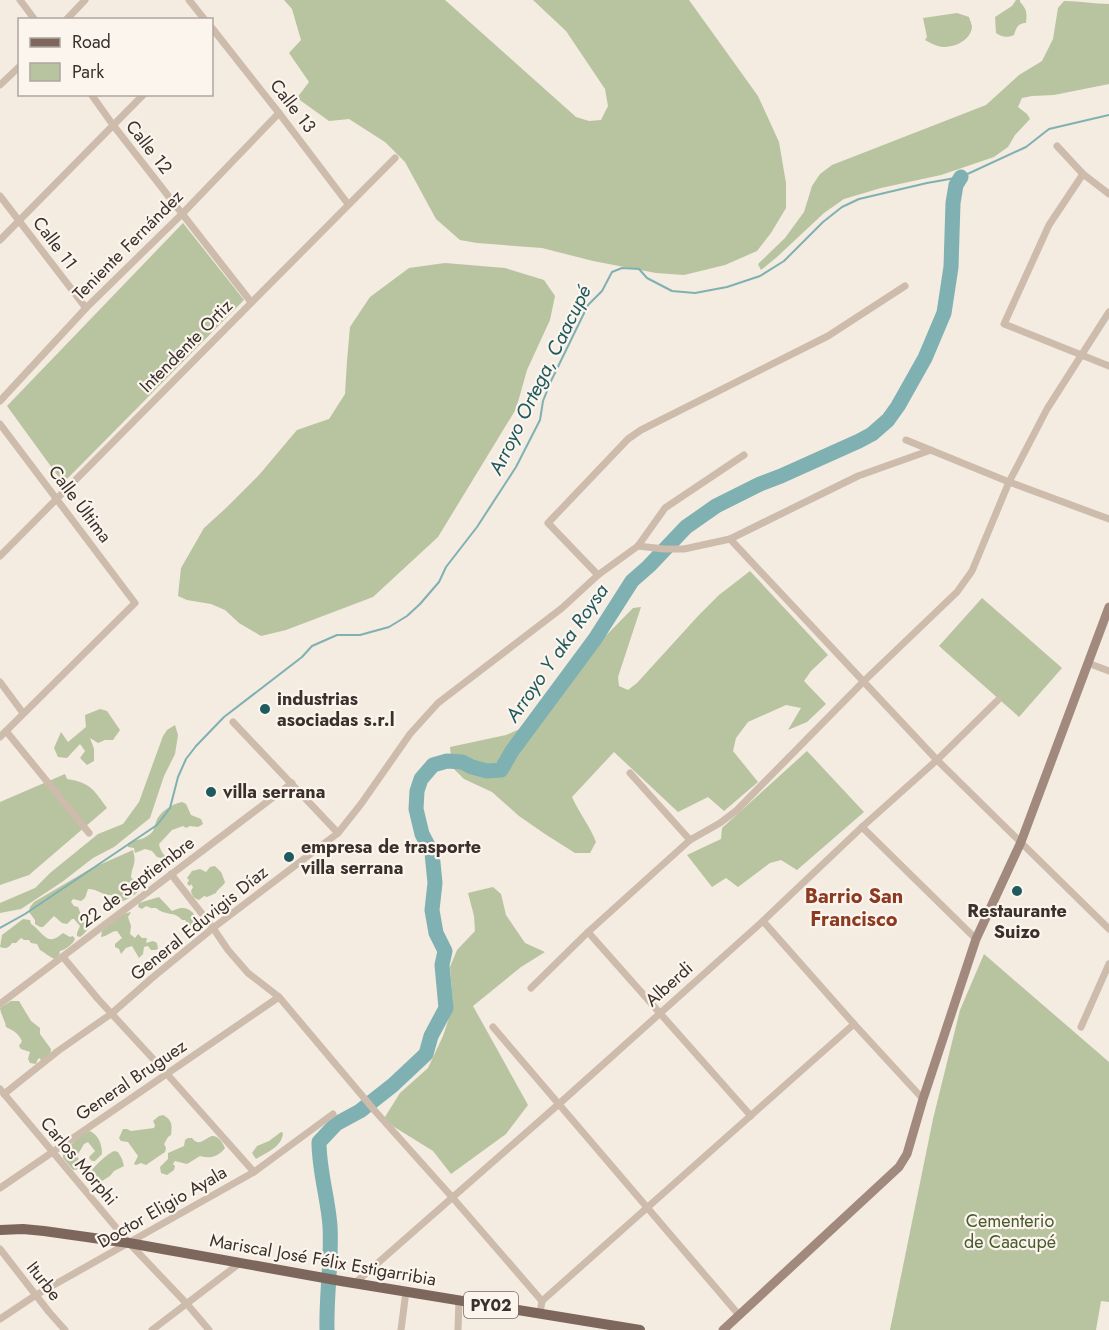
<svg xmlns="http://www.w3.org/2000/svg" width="1109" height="1330" viewBox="0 0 1109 1330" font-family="Jost,sans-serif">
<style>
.green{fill:#b8c4a0}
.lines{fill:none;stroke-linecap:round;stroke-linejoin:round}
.stream{stroke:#7fb0b2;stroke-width:2}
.river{stroke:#7fb0b2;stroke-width:15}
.street{stroke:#cdbbac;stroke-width:7}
.secondary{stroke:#a18a7d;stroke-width:9}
.primary{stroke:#7d675c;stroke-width:10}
.poi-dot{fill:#1f5a5e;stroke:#fbf5ee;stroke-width:2}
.labels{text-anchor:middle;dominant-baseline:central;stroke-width:4.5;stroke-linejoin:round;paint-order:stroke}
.shield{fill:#fbf5ee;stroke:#756b66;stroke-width:1.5}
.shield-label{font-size:16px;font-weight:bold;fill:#3b302b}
.street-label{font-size:18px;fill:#3b302b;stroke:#fbf5ee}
.poi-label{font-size:18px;font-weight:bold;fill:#3b302b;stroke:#fbf5ee;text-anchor:start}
.park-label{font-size:18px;fill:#4a5a2e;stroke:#fbf5ee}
.water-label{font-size:20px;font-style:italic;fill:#1f5a5e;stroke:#fbf5ee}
.neighbourhood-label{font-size:20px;font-weight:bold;fill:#8c3b22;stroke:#fbf5ee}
</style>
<rect width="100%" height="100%" fill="#f4ebe1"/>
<g class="green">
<path d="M284 0H445L576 117 589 121 601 120 608 106 605 89 566 31 533 0H689L758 96 779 142 786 183V208L771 233 757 251 725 265 684 275 656 273 593 261 542 248 477 243 460 240 436 219 405 162 385 142 349 119 329 121 297 98 309 82 289 53 301 40 292 9Z"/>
<path d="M1016 0H1020V2C1027 9 1027 14 1026 23 1018 23 1016 28 1014 35 1008 38 1001 37 996 33L995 17 1012 6Z"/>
<path d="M1064 1C1080 1 1094 4 1109 4V84L1054 95 1032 96 1022 98 1018 107 1027 114 1030 119 1015 135 1008 147 994 157 941 175 881 188 844 199 824 213 777 257 761 270 758 264 785 238 804 212 812 186 820 174 832 165 986 105 1019 75 1042 61 1053 39 1058 8Z"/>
<path d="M957 13 969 17C970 20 971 23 972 26 972 41 950 50 938 46 934 45 929 42 925 40L927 37 923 18Z"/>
<path d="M183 223 244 300 63 483 7 406Z"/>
<path d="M445 263 505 268 544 280 555 296 550 320 527 370 516 409 438 537 373 597 286 630 261 636 239 623 225 610 211 604 187 600 178 596 181 568 204 528 226 508 259 475 297 430 329 419 345 394 347 361 350 327 370 297 409 268Z"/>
<path d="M750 571 828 655 811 671 804 681 826 704 807 722 788 730 801 708 786 705 748 722 736 738 733 751 758 782 724 811 708 797 678 812 614 752 572 797C579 813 590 826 596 842L590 853H575L545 834 519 816 492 792 464 779 452 767 450 747 506 735 522 728 545 711 588 654 633 608 641 607 618 677 619 686 628 690 637 683 698 616 719 595Z"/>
<path d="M982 598 1062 668 1019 717 939 646Z"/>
<path d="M100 709 107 711 120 730 113 740H105L98 743 90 738 94 749V761L87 765 80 758 85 751 80 744 67 758 58 757 54 748 61 732 68 742 86 727 85 715Z"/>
<path d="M175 725 178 735 175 754 164 776 150 818 114 847 93 858 62 882 21 909 0 913V903L35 888 50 873 98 834 123 824 139 802 163 736 167 730Z"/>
<path d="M807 751 864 812 797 870 781 860 770 863 738 887 726 878 712 887 687 855 721 839 722 828Z"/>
<path d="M65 774 67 779C91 783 93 789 107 808L29 875 0 885V802Z"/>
<path d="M182 802 186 804 191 815 201 819 203 824 198 827 190 826 186 828 183 826 172 830 159 844C160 851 166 860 174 861L175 863 172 865 165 863 161 858 157 857 152 851 145 849 135 853 134 848 128 847V843C137 839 146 840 153 831 154 829 155 824 156 822 159 812 172 804 182 802Z"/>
<path d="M133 850C137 865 132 864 131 878L140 882 143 885C139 894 124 902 114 904L111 901V895C100 895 99 889 88 889L85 898 81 901 73 899 71 902 74 906 78 907 82 917 89 921 92 926C87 929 85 934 80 937L77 936V933L80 926 74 919H72L67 924 62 923 54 916 43 927H40L35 924V920L29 912 30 907 34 902 90 869Z"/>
<path d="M215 866 221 872 225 882C223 887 218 888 216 893L207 897 204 896 199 900C194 898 192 896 191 891L193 887 191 884 190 886 187 884 189 880 187 878 192 871 200 869 206 872 210 867Z"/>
<path d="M493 887 501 894 506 915 525 943 545 952 521 967 473 1006 528 1105 506 1134 451 1174 433 1151 383 1120 400 1093 428 1068 443 1036 453 1006 450 967 457 950 475 931 474 916 468 893Z"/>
<path d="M159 897 172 911C175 910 178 908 182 908 191 907 200 920 203 927L200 932 193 930 185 920H182C175 911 165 916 156 908H151L146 906 142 909 138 907 139 903Z"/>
<path d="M131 912 128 917 131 926 130 934 135 938 138 934 142 938H147L146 943 153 941 157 943 158 949 155 950H151L148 946 144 947 143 954 139 958 132 946 126 948 121 954 119 949 115 947V944L122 938 117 931C111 931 108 936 101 937L102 931 123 914Z"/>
<path d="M23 919 30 920 31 924C39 928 44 941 53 939 57 938 60 935 63 933L70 937 73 936 75 939C72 945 66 949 60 951L59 955 55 959C49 957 46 953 40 950L37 944 31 943 29 940H24L21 938 16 943H12C9 948 6 949 0 947L2 935Z"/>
<path d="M984 954 1109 1062V1302L1101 1301 1096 1330H890L933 1119 960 1010Z"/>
<path d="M11 1001H19L31 1021 40 1028V1034L51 1049 50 1056 41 1061 40 1058 38 1059 36 1064 30 1063 28 1059 30 1052 21 1049 19 1046 22 1041C18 1033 14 1031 6 1027 5 1020 1 1015 0 1008Z"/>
<path d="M163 1115C173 1120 172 1126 171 1135L168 1137 164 1144 166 1148 165 1152 146 1165 141 1163 136 1165 134 1164 138 1156 128 1142 121 1141 119 1138 123 1129H127L131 1131 154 1128 155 1125 153 1121 159 1116Z"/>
<path d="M90 1131C99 1136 102 1144 102 1154L95 1161H92L89 1158 90 1156 95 1151 88 1142 84 1144 77 1156 82 1166 81 1169 73 1170 63 1158V1154C71 1145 78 1135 90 1131Z"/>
<path d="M281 1132 283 1133C282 1147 267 1152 256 1159L252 1153 257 1146 269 1141Z"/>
<path d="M212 1136C219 1136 222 1142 225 1148 218 1157 210 1159 200 1156L187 1164 175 1161 173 1164 175 1166 174 1170 167 1175 161 1173 160 1167 168 1159V1153L184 1146 185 1140 188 1138H192C199 1147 204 1139 212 1136Z"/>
<path d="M114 1151 118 1152 122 1159 124 1166 114 1171 110 1176 102 1181 94 1179 88 1181 84 1178 85 1175 88 1171 92 1170C96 1165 107 1154 114 1151Z"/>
</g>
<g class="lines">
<path class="stream" d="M0 928 25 914 157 825 170 808 178 777 186 759 196 746 224 717 302 657 312 646 337 635H360L389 627 407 616 420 604 439 582 446 567 477 527 516 467 540 420 543 401 551 381 588 305 602 291 612 272 622 268 639 269 647 278 672 291 695 293 727 287 760 276 784 261 823 222 842 207 859 199 927 183 961 177 1026 147 1049 129 1109 115"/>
<path class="river" d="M327 1330C326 1295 332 1261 330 1226 328 1198 319 1171 319 1142L336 1124 360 1111 393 1085 426 1054 431 1036 446 1008 442 965 445 951 436 933 432 910 435 883 432 853 422 834 416 809 417 791 421 779 433 765 447 761 462 762 472 767 487 771 501 770 512 751 595 639 632 581 649 566 686 527 716 506 760 484 781 476 859 441 872 434 888 420 898 406 925 358 944 313 951 267 953 203 956 185 961 177"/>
<g class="street">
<path d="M20 0 35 20"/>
<path d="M189 0 205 20"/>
<path d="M66 20 85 0"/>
<path d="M212 28 279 113 348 204"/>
<path d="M0 85 20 66"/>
<path d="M91 94 113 125 251 302"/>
<path d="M1057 146 1083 174 1109 194"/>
<path d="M1083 174 1049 225 1004 324 1109 366"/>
<path d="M0 196 86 308"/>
<path d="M0 240 144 94"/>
<path d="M0 401 86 308 182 214 279 113"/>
<path d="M0 424 135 603 0 737"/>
<path d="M906 440 1009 482 1109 519"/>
<path d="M730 539 937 760 1109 929"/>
<path d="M638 546 664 549H684L730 539 858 476 931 450"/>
<path d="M0 556 395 158"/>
<path d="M598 575 548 523 628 439 641 430 828 336 905 286"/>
<path d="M1088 663 1109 671"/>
<path d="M0 682 23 713"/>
<path d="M233 722 338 833"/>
<path d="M6 731 89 833"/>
<path d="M630 773 690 840"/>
<path d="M862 827 976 939"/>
<path d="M171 874 213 928 228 950 248 973 279 997 375 1111 452 1197 542 1301"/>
<path d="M763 921 854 1024 923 1099"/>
<path d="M588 932 751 1116"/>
<path d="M63 957 98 999 167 1074 254 1172"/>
<path d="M531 988 588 932 690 840 720 823 737 810 863 682 957 592 972 571 1009 482 1047 409 1109 312"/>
<path d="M0 1004 292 783"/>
<path d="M493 1027 739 1315"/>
<path d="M1081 1027 1109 964"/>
<path d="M0 1089 129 1243 187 1304 209 1330"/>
<path d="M4 1094 58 1051 111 1014 152 978 213 928 338 833 361 804 410 734 438 703 562 608 598 575 638 546 665 508 744 455"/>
<path d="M0 1188 279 997"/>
<path d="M0 1249 49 1312 65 1330"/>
<path d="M355 1283 560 1103 763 921 862 827 937 760 998 700"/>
<path d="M540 1313 542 1301 854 1024"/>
<path d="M0 1319 36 1295 254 1172 333 1114"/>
<path d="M152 1330 240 1263"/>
<path d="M401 1330 406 1291"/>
<path d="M458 1330 459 1299"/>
</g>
<path class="secondary" d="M723 1330 899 1167 907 1154 923 1099 976 939 1021 842 1109 607"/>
<path class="primary" d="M0 1230 23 1229 44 1231 129 1243 341 1281 640 1330"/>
</g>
<g class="poi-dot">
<circle cx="265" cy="709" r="6"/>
<circle cx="211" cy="792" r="6"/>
<circle cx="289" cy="857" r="6"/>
<circle cx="1017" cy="891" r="6"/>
</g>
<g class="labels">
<rect class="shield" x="464" y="1292" width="54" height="26" rx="4.5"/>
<g class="shield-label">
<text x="491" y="1305">PY02</text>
</g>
<g class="street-label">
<text transform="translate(293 106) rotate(52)">Calle 13</text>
<text transform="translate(149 147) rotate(52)">Calle 12</text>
<text transform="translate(55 243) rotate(53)">Calle 11</text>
<text transform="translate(128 245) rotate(-45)">Teniente Fernández</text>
<text transform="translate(186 346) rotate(-45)">Intendente Ortiz</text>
<text transform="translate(80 504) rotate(53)">Calle Última</text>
<text transform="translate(137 882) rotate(-37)">22 de Septiembre</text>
<text transform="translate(199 923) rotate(-39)">General Eduvigis Díaz</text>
<text transform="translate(669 984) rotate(-42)">Alberdi</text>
<text transform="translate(131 1080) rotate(-34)">General Bruguez</text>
<text transform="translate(79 1161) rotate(50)">Carlos Morphi</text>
<text transform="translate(162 1207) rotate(-30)">Doctor Eligio Ayala</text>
<text transform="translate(323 1260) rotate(10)">Mariscal José Félix Estigarribia</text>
<text transform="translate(44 1281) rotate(52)">Iturbe</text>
</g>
<g class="poi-label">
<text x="277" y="699">industrias<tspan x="277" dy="21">asociadas s.r.l</tspan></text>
<text x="223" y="792">villa serrana</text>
<text x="301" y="847">empresa de trasporte<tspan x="301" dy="21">villa serrana</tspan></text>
<text x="1017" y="911" text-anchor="middle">Restaurante<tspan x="1017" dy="21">Suizo</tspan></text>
</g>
<g class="park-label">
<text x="1010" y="1221">Cementerio<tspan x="1010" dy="21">de Caacupé</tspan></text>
</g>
<g class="water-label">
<text transform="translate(540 380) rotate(-64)">Arroyo Ortega, Caacupé</text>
<text transform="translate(557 653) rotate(-55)">Arroyo Y aka Roysa</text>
</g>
<g class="neighbourhood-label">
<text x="854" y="896">Barrio San<tspan x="854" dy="23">Francisco</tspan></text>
</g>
</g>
<rect x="18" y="18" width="195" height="78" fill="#fbf5ee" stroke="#aea6a0" stroke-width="1.5"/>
<rect x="30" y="38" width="30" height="9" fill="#7d675c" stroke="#aea6a0" stroke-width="1.5"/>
<text x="72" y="48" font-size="18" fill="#3b302b">Road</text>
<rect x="30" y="63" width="30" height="18" fill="#b8c4a0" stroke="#aea6a0" stroke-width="1.5"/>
<text x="72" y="78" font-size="18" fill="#3b302b">Park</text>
</svg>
